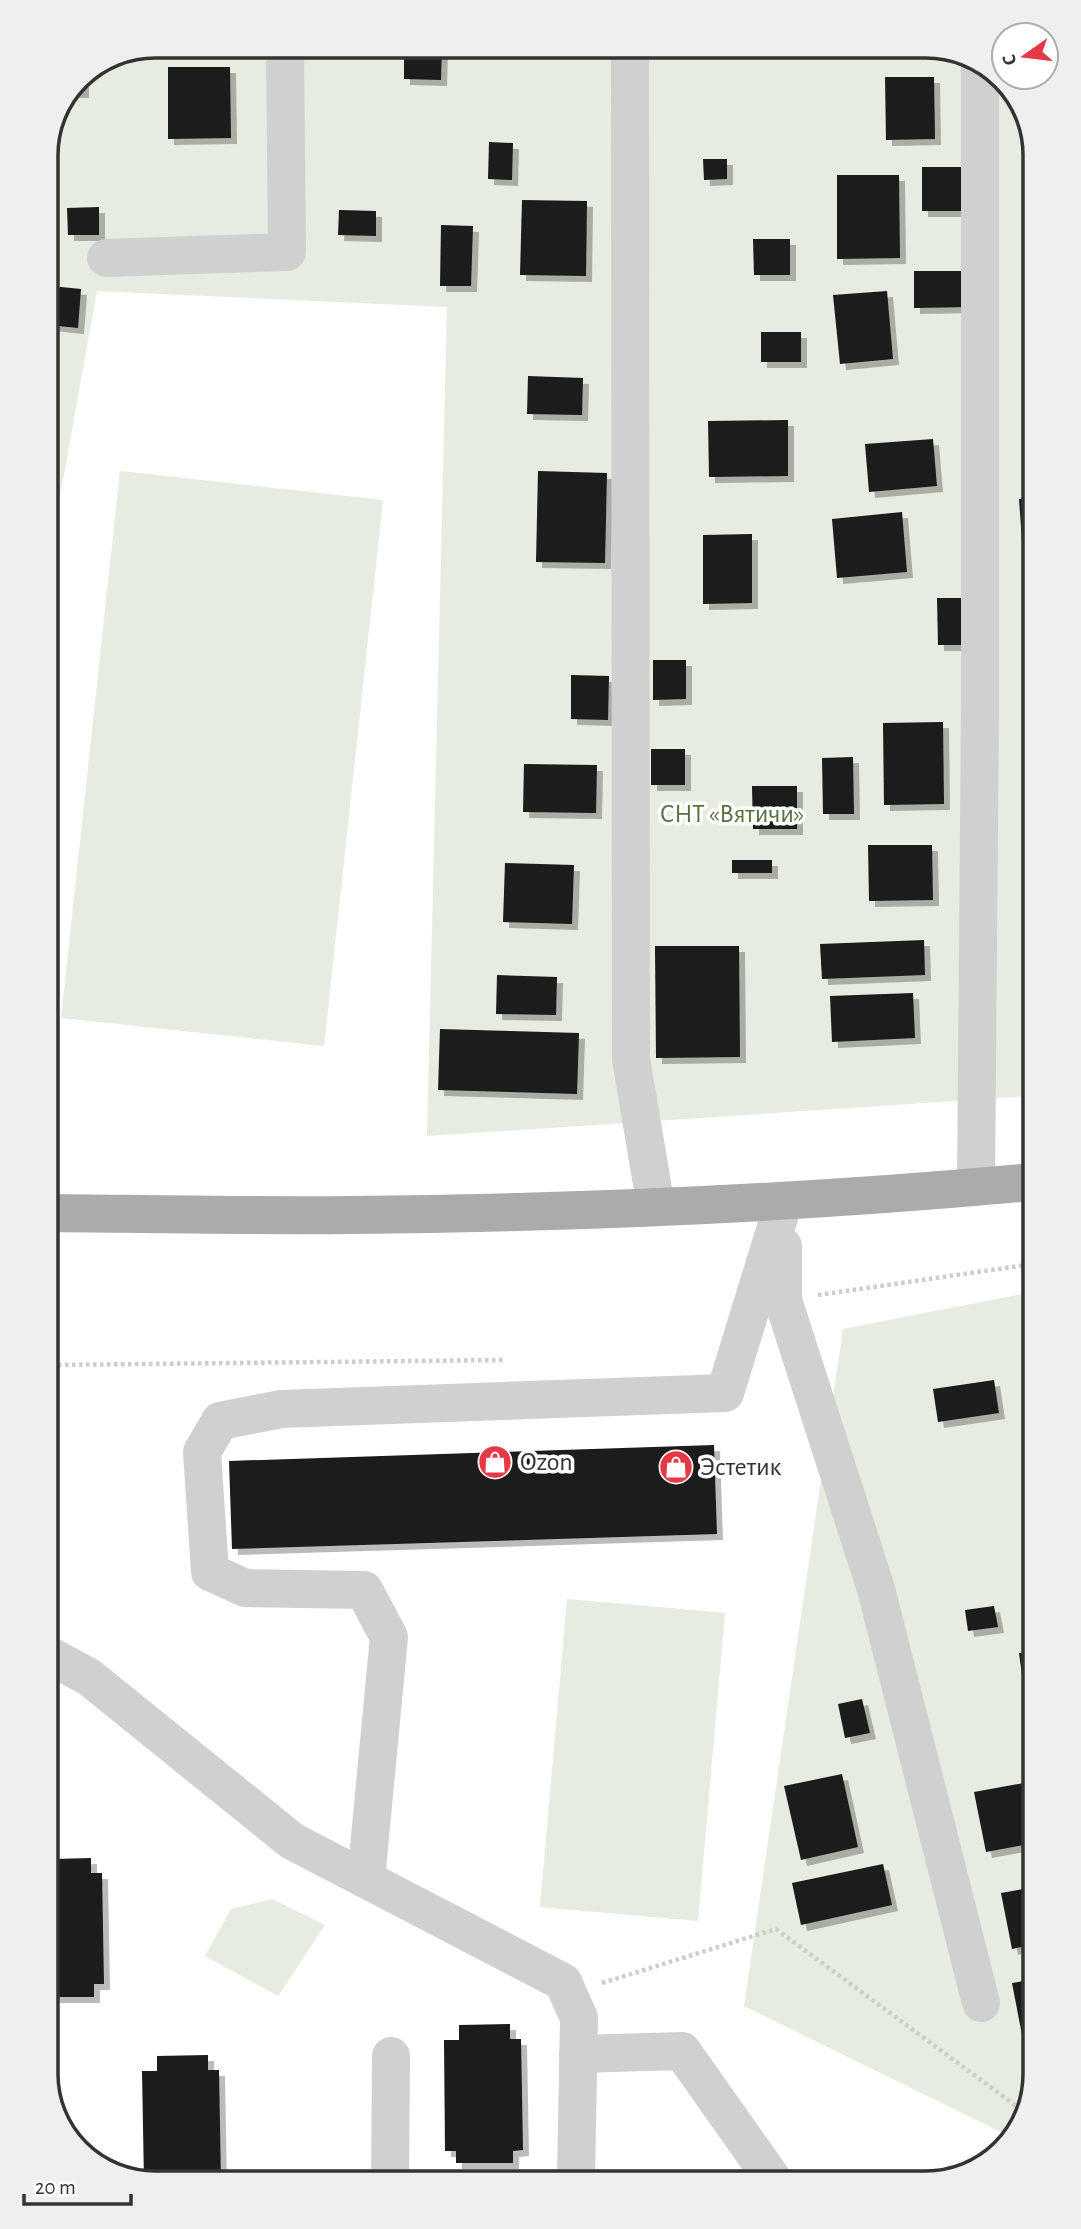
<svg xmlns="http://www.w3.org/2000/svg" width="1081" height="2229" viewBox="0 0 1081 2229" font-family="'Alegreya Sans',sans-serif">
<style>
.green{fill:#e6ecdf}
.building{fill:#1a1a1a;filter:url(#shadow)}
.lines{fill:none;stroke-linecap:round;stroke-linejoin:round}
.path{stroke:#cdcdcd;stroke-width:4.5;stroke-dasharray:3.5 3.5;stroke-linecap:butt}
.minor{stroke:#d0d0d0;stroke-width:38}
.major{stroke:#ababab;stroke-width:38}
.labels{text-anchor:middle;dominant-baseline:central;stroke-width:7;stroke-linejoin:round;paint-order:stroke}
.park-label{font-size:26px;fill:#56703f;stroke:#fff}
.poi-label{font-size:26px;fill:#333;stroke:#fff;text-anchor:start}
.rim{fill:none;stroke:#333;stroke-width:3.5}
</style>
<defs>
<filter id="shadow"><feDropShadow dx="6" dy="6" stdDeviation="0" flood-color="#0004"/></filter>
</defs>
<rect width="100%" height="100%" fill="#fff"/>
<g class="green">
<path d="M154 46H934L993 68 1027 113 1031 1096 427 1136 447 307 97 291 56 519 47 545 46 148 78 77Z"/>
<path d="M120 471 383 500 324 1046 61 1018Z"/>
<path d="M1032 1292 1035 2075 1017 2135 1013 2138 744 2006 843 1329Z"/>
<path d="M567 1599 725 1613 698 1921 540 1907Z"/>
<path d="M272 1899 325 1925 278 1996 205 1956 231 1909Z"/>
</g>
<g class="building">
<path d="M404 46H442L441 80 404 79Z"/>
<path d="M168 67H230L231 138 168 139Z"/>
<path d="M83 75V92H71L78 77Z"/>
<path d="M885 77H934L935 139 886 140Z"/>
<path d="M489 142 513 143 512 180 488 179Z"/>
<path d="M703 159H727V179L704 180Z"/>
<rect x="922" y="167" width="48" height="44"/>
<path d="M837 175H899L900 258 837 259Z"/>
<path d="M522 200 587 201 586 276 520 275Z"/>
<path d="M99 207V235H68L67 208Z"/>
<path d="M339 210 376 211V236L338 235Z"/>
<path d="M441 225 473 226 471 286H440Z"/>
<path d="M753 239H790V275H754Z"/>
<path d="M914 271H973L974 307 914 308Z"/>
<path d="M51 286 81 289 78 328 48 325Z"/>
<path d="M887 291 893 359 840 364 833 295Z"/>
<rect x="761" y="332" width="40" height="30"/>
<path d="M528 376 583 378 582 415 527 414Z"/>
<path d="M788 420V476L709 477 708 421Z"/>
<path d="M933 439 937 486 869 492 865 444Z"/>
<path d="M538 471 607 473 605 563 536 562Z"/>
<path d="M1029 498V569H1024L1019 499Z"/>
<path d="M902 512 907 572 837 578 832 519Z"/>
<path d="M752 534V603L703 604V535Z"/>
<path d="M937 598H969V645H938Z"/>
<path d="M653 660H686V699L653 700Z"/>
<path d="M571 675 609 676 608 720 571 719Z"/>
<path d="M943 722 944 804 884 805 883 723Z"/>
<rect x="651" y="749" width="34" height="36"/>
<path d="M853 757 854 814H823L822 758Z"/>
<path d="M524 764 597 765 596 813 523 812Z"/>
<path d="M752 786H797V829H753Z"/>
<path d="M868 845H932L933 900 869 901Z"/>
<rect x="732" y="860" width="40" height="13"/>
<path d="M505 863 574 865 572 924 503 922Z"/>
<path d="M924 940 925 975 822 979 820 944Z"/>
<path d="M655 946H739L740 1057 656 1058Z"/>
<path d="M497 975 557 977 556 1015 496 1014Z"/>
<path d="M913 993 915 1038 832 1042 830 996Z"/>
<path d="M440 1029 579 1033 577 1094 438 1090Z"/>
<path d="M994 1380 999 1413 938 1422 933 1389Z"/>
<path d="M714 1445 717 1534 232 1549 229 1461Z"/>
<path d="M994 1606 998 1627 968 1631 965 1610Z"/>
<path d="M1034 1651V1688L1024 1690 1019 1653Z"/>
<path d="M862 1699 870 1733 845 1738 838 1704Z"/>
<path d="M842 1774 858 1847 801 1860 784 1786Z"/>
<path d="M1024 1783 1035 1843 986 1852 974 1792Z"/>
<path d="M91 1858V1873H102L104 1984H94V1997H53V1859Z"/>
<path d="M883 1864 892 1905 801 1925 792 1883Z"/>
<path d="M1035 1887V1944L1012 1949 1001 1893Z"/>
<path d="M1035 1979V2037L1023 2040 1012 1983Z"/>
<path d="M510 2024V2039H521L523 2150 513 2151V2163H456V2151H445L444 2040H459V2025Z"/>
<path d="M208 2055V2070H219L221 2182H144L142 2071H157V2056Z"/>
<path d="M296 2172H347V2181L296 2182Z"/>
</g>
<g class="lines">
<g class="path">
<path d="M818 1295 1032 1264"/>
<path d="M51 1365 505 1360"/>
<path d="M602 1983 776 1929 1015 2105H1026"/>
</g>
<g class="minor">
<path d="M630 46 631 1059 656 1207"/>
<path d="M106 258 287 252 285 46"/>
<path d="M976 1187 980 704V63"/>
<path d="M783 1246V1300L876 1589 981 2003"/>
<path d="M52 1657 89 1677 292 1841 563 1982 579 2018 576 2179"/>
<path d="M366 1879 389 1637 364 1590 245 1588 210 1572 202 1452 220 1421 281 1409 725 1393 784 1201"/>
<path d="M578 2054 682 2051 771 2177"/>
<path d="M390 2181 391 2056"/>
</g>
<path class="major" d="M50 1213C150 1214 251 1216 351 1215 578 1213 806 1203 1032 1182"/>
</g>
<defs>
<g id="shop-disc" transform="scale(1.75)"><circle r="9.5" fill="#e63946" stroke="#fff"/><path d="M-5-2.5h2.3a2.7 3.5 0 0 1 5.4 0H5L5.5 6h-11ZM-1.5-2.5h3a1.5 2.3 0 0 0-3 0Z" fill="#fff"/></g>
</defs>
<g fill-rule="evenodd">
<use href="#shop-disc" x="495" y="1462"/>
<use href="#shop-disc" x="676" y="1467"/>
</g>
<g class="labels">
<g class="park-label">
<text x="732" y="814">СНТ «Вятичи»</text>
</g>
<g class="poi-label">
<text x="520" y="1462">Ozon</text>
<text x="700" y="1467">Эстетик</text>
</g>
</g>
<path d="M0 0H1081V2229H0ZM155 58H926A97 97 0 0 1 1023 155V2074A97 97 0 0 1 926 2171H155A97 97 0 0 1 58 2074V155A97 97 0 0 1 155 58Z" fill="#efefef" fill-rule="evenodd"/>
<path class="rim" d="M155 58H926A97 97 0 0 1 1023 155V2074A97 97 0 0 1 926 2171H155A97 97 0 0 1 58 2074V155A97 97 0 0 1 155 58Z"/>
<g transform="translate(1025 56) rotate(256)"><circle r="33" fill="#ffffff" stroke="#adadad" stroke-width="2"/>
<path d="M0-5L12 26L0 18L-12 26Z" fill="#e63946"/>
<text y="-10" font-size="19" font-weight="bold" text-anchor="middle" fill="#333333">С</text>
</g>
<path d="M24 2194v10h107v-10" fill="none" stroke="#333333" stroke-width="3.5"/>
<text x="35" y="2194" font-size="21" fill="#333333" stroke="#ffffff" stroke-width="5" paint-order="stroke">20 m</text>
</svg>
